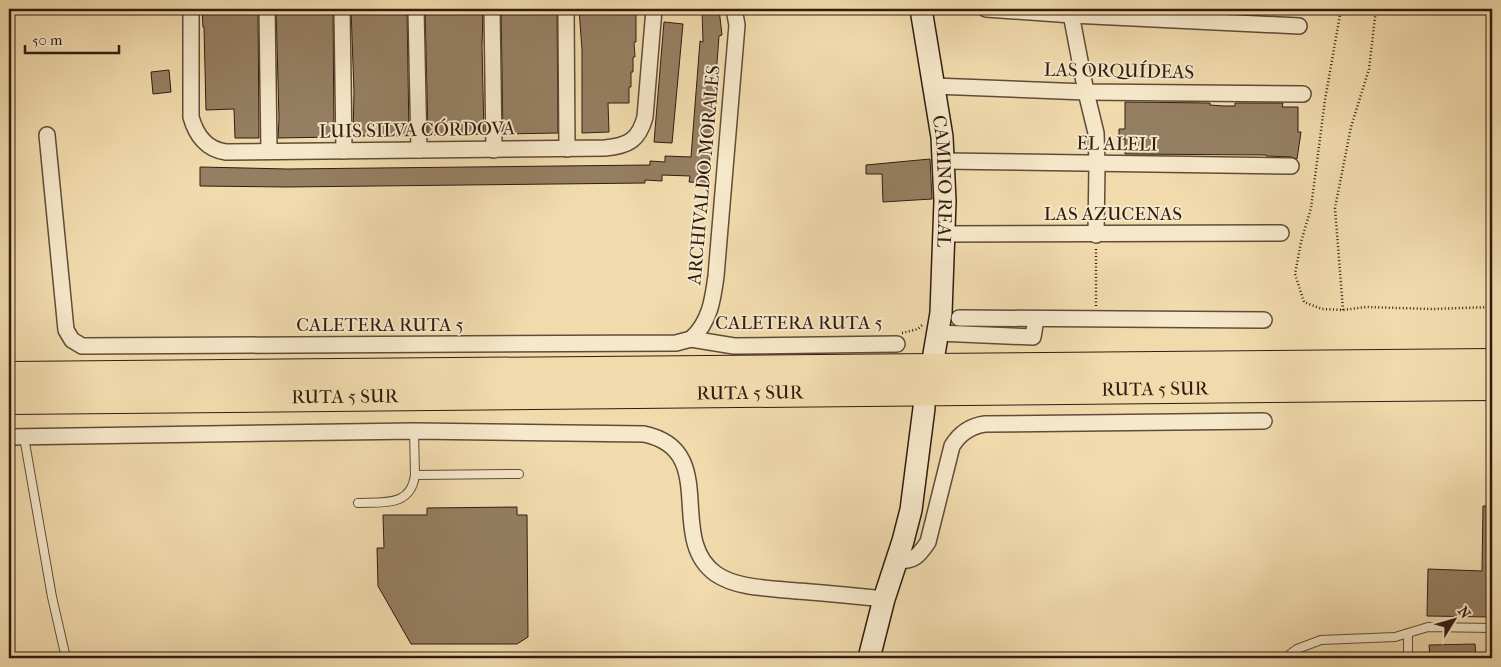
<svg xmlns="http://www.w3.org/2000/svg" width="1501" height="667" viewBox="0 0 1501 667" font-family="'IM FELL French Canon',serif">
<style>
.building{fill:#957f62;stroke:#311c11}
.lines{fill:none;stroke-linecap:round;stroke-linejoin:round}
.lane-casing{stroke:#614c38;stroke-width:10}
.street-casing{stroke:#614c38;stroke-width:18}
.secondary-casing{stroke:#311c11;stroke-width:24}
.highway-casing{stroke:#311c11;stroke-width:30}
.path{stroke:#311c11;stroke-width:2.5;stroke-dasharray:1 2.5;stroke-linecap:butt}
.lane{stroke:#f6e8ca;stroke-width:8}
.street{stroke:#f6e8ca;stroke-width:15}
.secondary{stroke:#f6e8ca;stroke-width:21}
.highway{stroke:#f1dbad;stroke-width:28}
.labels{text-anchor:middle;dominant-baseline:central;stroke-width:4;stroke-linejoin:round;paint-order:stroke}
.street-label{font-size:19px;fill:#311c11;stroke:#f6e8ca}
</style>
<rect width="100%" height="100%" fill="#f1dbad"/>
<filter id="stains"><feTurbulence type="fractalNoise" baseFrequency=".004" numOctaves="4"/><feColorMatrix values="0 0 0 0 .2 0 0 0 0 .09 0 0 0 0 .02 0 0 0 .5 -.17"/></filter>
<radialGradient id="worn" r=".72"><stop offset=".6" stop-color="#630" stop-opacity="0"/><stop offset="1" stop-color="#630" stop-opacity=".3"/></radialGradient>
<g class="building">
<path d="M202 9H258L259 138H235L234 109 206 110 204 27H203Z"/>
<path d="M276 9H333L334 137 278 138 279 119Z"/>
<path d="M351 9H407L409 136H353L354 92Z"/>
<path d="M425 9H483L482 47 484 134 428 135Z"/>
<path d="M501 9H557L558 133 503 134Z"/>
<path d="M579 9H636V42H634L635 57H633V72H631V87H629V103H608L609 132 582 133V50Z"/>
<path d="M702 9H719L722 35 719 36 708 183 689 182 690 176 662 175V181L645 180V183L287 187 200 186V167L288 169 650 165V161L665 162V156L691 157 700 41 703 42Z"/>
<path d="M664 22 683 24 672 143 654 142Z"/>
<path d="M169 70 171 92 153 94 151 72Z"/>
<path d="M1125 102 1210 103V105L1224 106H1235V103H1283L1282 107H1298V132H1301L1297 159 1291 157 1266 156V155L1125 154V139H1119V129H1125Z"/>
<path d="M930 159 932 199 883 202 882 174H866V165Z"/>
<path d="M1483 506H1492V617L1427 616 1428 569 1482 571Z"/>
<path d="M517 507V515H527L528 637 517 644H411L378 586 377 548H384L383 515H427V508Z"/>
<path d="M1475 644 1476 658H1430L1429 645Z"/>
</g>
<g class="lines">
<g class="lane-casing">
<g id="lane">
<path d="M414 431 415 475"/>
<path d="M24 437 52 597 66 658"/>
<path d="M358 503C383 502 411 507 415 475L519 474"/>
<path d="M1285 658 1297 649 1321 640 1395 637 1428 627 1492 628"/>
<path d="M1408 658V634"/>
</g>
</g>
<g class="street-casing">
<g id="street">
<path d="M191 9V117C196 135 207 150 226 152L605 148C628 146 639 140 645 117L654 9"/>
<path d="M267 9 269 151"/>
<path d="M342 9 344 151"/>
<path d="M416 9 419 150"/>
<path d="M492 9 494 150"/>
<path d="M566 9 567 149"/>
<path d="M986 9 1072 15 1299 26"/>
<path d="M1070 9 1086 92 1096 133 1097 164 1096 235"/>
<path d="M934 86 1086 92 1303 94"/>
<path d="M47 135 66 330 72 340 82 346 676 343 691 339 734 346 897 344"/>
<path d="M943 161 1291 166"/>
<path d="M945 234 1281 233"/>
<path d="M959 318 1264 320"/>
<path d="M938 333 1033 337 1036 319"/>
<path d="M691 339C710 322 713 299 716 276L737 25 734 9"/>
<path d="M9 437 414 431 644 434C721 450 665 538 716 574 738 589 772 588 797 591 826 593 855 596 884 599"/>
<path d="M896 561C914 561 918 557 928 542L952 446C960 433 970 426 985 424L1264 421"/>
</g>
</g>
<g class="secondary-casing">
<g id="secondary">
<path id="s1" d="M921 9 942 137 945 201 941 313 934 354"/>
<path d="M869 658 884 599 903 541 911 510 924 408"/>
</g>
</g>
<g class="highway-casing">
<g id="highway">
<path d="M9 376 1492 363"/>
<path id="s2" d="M9 400 1492 386"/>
</g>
</g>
<g class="path">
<path d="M1341 9 1325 100 1311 208 1301 242 1295 274 1304 302 1322 309 1343 310 1366 307 1432 309 1492 307"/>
<path d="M1096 249V306"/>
<path d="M1343 310 1335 208 1351 127 1369 69 1376 9"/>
<path d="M902 333 918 329 922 325"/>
</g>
<use href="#lane" class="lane"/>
<use href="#street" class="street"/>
<use href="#secondary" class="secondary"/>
<use href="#highway" class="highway"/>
</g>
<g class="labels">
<g class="street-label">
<text transform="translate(1119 71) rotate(1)">LAS ORQUÍDEAS</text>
<text transform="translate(417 130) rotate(-1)">LUIS SILVA CÓRDOVA</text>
<text transform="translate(1117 144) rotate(1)">EL ALELI</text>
<text transform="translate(704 175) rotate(-85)">ARCHIVALDO MORALES</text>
<text stroke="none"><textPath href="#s1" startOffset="174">CAMINO REAL</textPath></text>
<text x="1113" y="214">LAS AZUCENAS</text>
<text x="799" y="323">CALETERA RUTA 5</text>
<text x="380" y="325">CALETERA RUTA 5</text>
<text stroke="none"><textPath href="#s2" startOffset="1146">RUTA 5 SUR</textPath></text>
<text stroke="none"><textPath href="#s2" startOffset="741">RUTA 5 SUR</textPath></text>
<text stroke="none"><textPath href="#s2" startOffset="336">RUTA 5 SUR</textPath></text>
</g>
</g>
<rect width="1501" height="667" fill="none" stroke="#f1dbad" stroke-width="30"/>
<rect x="10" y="10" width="1481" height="647" fill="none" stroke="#311c11" stroke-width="2.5"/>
<rect x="15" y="15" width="1471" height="637" fill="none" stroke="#311c11"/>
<g transform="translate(1454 620) rotate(53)" stroke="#f6e8ca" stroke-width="4" paint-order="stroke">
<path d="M0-4L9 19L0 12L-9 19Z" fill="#311c11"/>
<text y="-8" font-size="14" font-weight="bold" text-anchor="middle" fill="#311c11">N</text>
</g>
<path d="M25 45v8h94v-8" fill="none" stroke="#311c11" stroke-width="2.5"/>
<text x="32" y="45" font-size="15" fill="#311c11" stroke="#f6e8ca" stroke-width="4" paint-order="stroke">50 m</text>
<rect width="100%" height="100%" filter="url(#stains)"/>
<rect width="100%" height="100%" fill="url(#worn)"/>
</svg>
